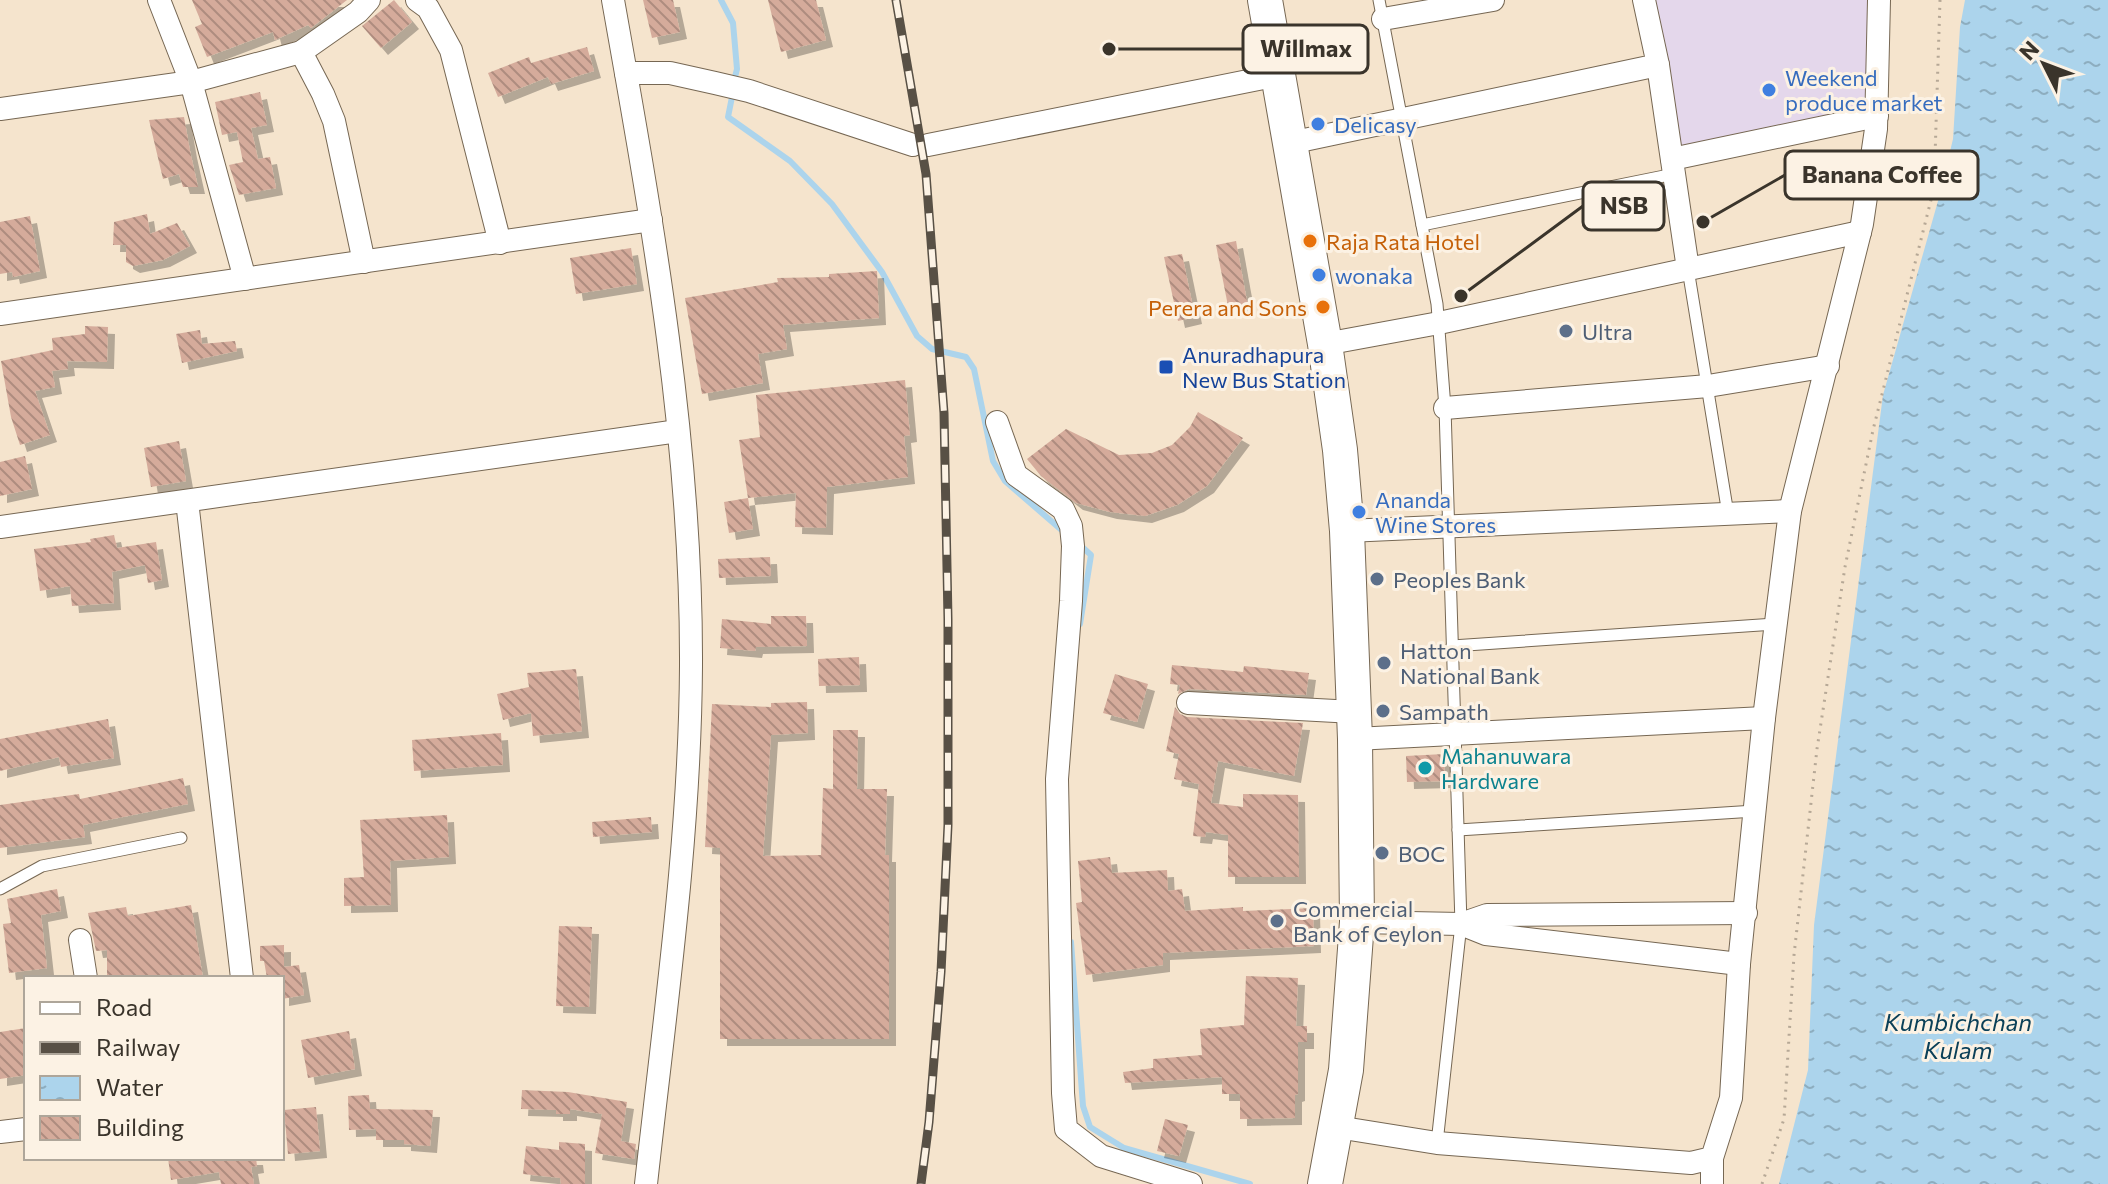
<svg xmlns="http://www.w3.org/2000/svg" width="2108" height="1184" viewBox="0 0 2108 1184" font-family="Commissioner,sans-serif">
<style>
.commercial{fill:#e4d7eb}
.water{fill:url(#water-ripples)}
.lines{fill:none;stroke-linecap:round;stroke-linejoin:round}
.stream{stroke:#acd4ec;stroke-width:6}
.building{fill:url(#building-back-hatch);filter:url(#shadow)}
.service-casing{stroke:#766753;stroke-width:13}
.minor-casing{stroke:#766753;stroke-width:24}
.primary-casing{stroke:#766753;stroke-width:36}
.path{stroke:#b6a896;stroke-width:3;stroke-dasharray:2 6;stroke-linecap:butt}
.service{stroke:#fff;stroke-width:11}
.minor{stroke:#fff;stroke-width:22}
.primary{stroke:#fff;stroke-width:34}
.rail-casing{stroke:#585045;stroke-width:9}
.rail{stroke:#fcf2e4;stroke-width:6;stroke-dasharray:18;stroke-linecap:butt}
.shop-dot{fill:#3f7fe0;stroke:#fcf2e4;stroke-width:3}
.food-dot{fill:#e8710a;stroke:#fcf2e4;stroke-width:3}
.service-dot{fill:#5c6f8a;stroke:#fcf2e4;stroke-width:3}
.transit-dot{fill:#1a4fb4;stroke:#fcf2e4;stroke-width:3}
.culture-dot{fill:#0f9aa8;stroke:#fcf2e4;stroke-width:3}
.labels{text-anchor:middle;dominant-baseline:central;stroke-width:6;stroke-linejoin:round;paint-order:stroke}
.shop-label{font-size:22px;fill:#366cbe;stroke:#fcf2e4;text-anchor:start}
.food-label{font-size:22px;fill:#c56008;stroke:#fcf2e4;text-anchor:start}
.service-label{font-size:22px;fill:#4e5e75;stroke:#fcf2e4;text-anchor:start}
.transit-label{font-size:22px;fill:#164399;stroke:#fcf2e4;text-anchor:start}
.culture-label{font-size:22px;fill:#0d838f;stroke:#fcf2e4;text-anchor:start}
.water-label{font-size:24px;font-style:italic;fill:#0b4058;stroke:#fcf2e4}
.leader{fill:none;stroke:#3a342b;stroke-width:3}
.callout-dot{fill:#3a342b;stroke:#fcf2e4;stroke-width:3}
.callout{fill:#fcf2e4;stroke:#3a342b;stroke-width:3}
.callout-label{font-size:24px;text-anchor:middle;font-weight:bold;fill:#3a342b}
</style>
<defs>
<pattern id="water-ripples" width="26" height="14" patternUnits="userSpaceOnUse" patternTransform="scale(2)"><rect width="26" height="14" fill="#acd4ec"/><path d="M2 4q2-2 4 0t4 0M15 11q2-2 4 0t4 0" fill="none" stroke="#8dadbf"/></pattern>
<pattern id="building-back-hatch" width="6" height="6" patternUnits="userSpaceOnUse" patternTransform="scale(2)"><rect width="6" height="6" fill="#d5ab9b"/><path d="M-1 5l2 2M0 0l6 6M5-1l2 2" fill="none" stroke="#ae8c7f"/></pattern>
<filter id="shadow"><feDropShadow dx="7" dy="7" stdDeviation="0" flood-color="#0004"/></filter>
</defs>
<rect width="100%" height="100%" fill="#f5e4cd"/>
<path class="commercial" d="M1644 0H1879L1877 116 1672 159Z"/>
<path class="water" d="M1965 0H2108V1184H1779L1808 1070 1814 925 1883 395 1938 201 1953 139 1960 27Z"/>
<g class="lines">
<g class="stream">
<path d="M721 0 733 23 737 69 734 81"/>
<path d="M733 92 728 117 790 161 832 204 882 272 917 336 932 349 966 357 974 369 993 461 1005 481 1065 533"/>
<path d="M1080 545 1091 555 1080 624"/>
<path d="M1071 942 1083 1106 1090 1127 1124 1148 1250 1184"/>
</g>
</g>
<g class="building">
<path d="M192 0H347L311 28 308 25 275 40 273 32 207 57 195 27 202 24Z"/>
<path d="M394 0 412 22 381 48 362 26Z"/>
<path d="M643 0H673L680 32 652 38Z"/>
<path d="M768 0H816L826 40 781 52Z"/>
<path d="M587 47 594 71 551 84 548 77 498 97 488 73 529 57 531 63Z"/>
<path d="M260 92 267 125 251 128 258 159 270 157 276 188 239 195 229 165 243 162 237 132 222 135 215 102Z"/>
<path d="M184 117 190 151 198 187H183L179 174 163 179 149 120Z"/>
<path d="M147 214 150 234 177 223 190 246 163 260 133 266 126 262V245H113L114 222Z"/>
<path d="M30 216 40 271 13 277 12 272 0 274V222Z"/>
<path d="M1236 241 1248 307 1229 311 1216 245Z"/>
<path d="M631 248 637 284 576 294 570 258Z"/>
<path d="M1182 254 1195 317 1178 321 1164 257Z"/>
<path d="M877 271 879 318 783 325 787 349 758 354 763 383 702 394 685 298 778 282 777 278 829 277V274Z"/>
<path d="M85 326 108 327 107 362 67 361 68 369 52 371 55 387 35 391 50 435 20 445 11 417 1 361 53 350 52 338 85 334Z"/>
<path d="M200 330 202 344 235 341 237 351 182 363 176 334Z"/>
<path d="M905 380 910 435 904 436 908 477 827 487 826 528 795 527 796 493 748 498 739 440 760 437 756 395Z"/>
<path d="M1198 412 1243 438 1207 486 1177 505 1145 516 1110 512 1076 503 1041 476 1027 459 1066 429 1119 455 1152 453 1172 445 1190 427Z"/>
<path d="M179 441 186 481 151 487 144 448Z"/>
<path d="M25 456 32 489 0 496V462Z"/>
<path d="M748 498 753 529 729 533 724 502Z"/>
<path d="M114 535 117 548 156 542 162 580 148 583 145 565 112 572 114 603 72 606 70 586 40 591 34 549 91 542 90 539Z"/>
<path d="M770 557 771 576 719 578 718 559Z"/>
<path d="M771 616H806L807 646 756 647 755 651 720 648 722 619 771 624Z"/>
<path d="M859 657 860 685 819 686 818 659Z"/>
<path d="M1172 665 1243 672 1244 666 1309 673 1306 695 1189 689 1178 694 1180 685 1170 684Z"/>
<path d="M576 669 582 731 533 736 531 713 503 720 497 694 529 687 527 673Z"/>
<path d="M1115 674 1148 684 1137 722 1103 713Z"/>
<path d="M807 702 808 733 771 735 763 856 821 855 823 788 833 789V730H858L857 789H887L885 855H889V1039H720V848L705 847 712 704 771 707V703Z"/>
<path d="M1175 707 1180 714 1187 717 1303 723 1294 776 1218 761 1211 803 1243 807V794L1298 795 1299 877H1228V835L1206 832 1205 837 1193 836 1199 784 1174 779 1179 754 1166 751Z"/>
<path d="M108 719 114 758 61 767 59 757 0 771V739Z"/>
<path d="M501 733 503 765 414 771 412 740Z"/>
<path d="M1444 754 1445 781 1407 782 1406 756Z"/>
<path d="M183 778 188 804 83 825 85 837 0 848V805L79 794 80 799Z"/>
<path d="M447 815 449 857 390 861 391 905 344 906V878L364 877 360 820Z"/>
<path d="M651 817 652 832 593 837 592 822Z"/>
<path d="M1110 857 1112 873 1167 870 1168 891 1182 889 1185 911 1243 907V911L1313 908 1314 946 1163 953V965L1086 975 1076 903 1082 902 1078 861Z"/>
<path d="M57 889 61 911 41 915 47 968 9 973 3 924 11 923 7 899Z"/>
<path d="M191 905 203 978H107V950L96 951 88 913 126 907 128 916Z"/>
<path d="M559 926 592 927 589 1007 556 1006Z"/>
<path d="M284 945V967L299 965 304 995 282 999V978H267L264 961H260V946Z"/>
<path d="M1246 976 1298 978 1296 1026H1307V1042H1298V1094L1295 1095V1118L1240 1119V1094H1222V1077L1125 1083 1123 1072 1153 1068V1059L1202 1055 1200 1029 1244 1025Z"/>
<path d="M26 1028V1075L0 1079V1032Z"/>
<path d="M349 1031 355 1069 308 1078 301 1040Z"/>
<path d="M522 1090 568 1092 627 1102 621 1141 636 1144 634 1159 595 1153 602 1114 570 1109V1114H556V1110L521 1109Z"/>
<path d="M369 1095 370 1109 433 1110 430 1146 404 1144V1140H376V1129L349 1130 348 1096Z"/>
<path d="M316 1107 320 1151 288 1154 284 1110Z"/>
<path d="M1165 1119 1188 1125 1179 1156 1157 1151Z"/>
<path d="M559 1142 585 1144V1184H561L560 1178 523 1174 526 1146 559 1150Z"/>
<path d="M168 1158H256L257 1166 251 1167 254 1184H221L219 1172 171 1180Z"/>
</g>
<g class="lines">
<g class="service-casing">
<g id="service">
<path d="M1379 0 1437 304 1445 408 1461 924 1437 1143"/>
<path d="M1422 225 1674 174"/>
<path d="M1688 269 1728 514"/>
<path d="M1452 646 1775 624"/>
<path d="M1458 830 1755 811"/>
<path d="M0 889 42 866 181 838"/>
</g>
</g>
<g class="minor-casing">
<g id="minor">
<path d="M159 0 191 82 245 279"/>
<path d="M417 0 428 8 451 50 500 243"/>
<path d="M613 0C652 220 692 441 691 666 690 839 665 1012 646 1184"/>
<path d="M1383 19 1493 0"/>
<path d="M301 52 323 94 334 121 364 262"/>
<path d="M1658 65 1688 269"/>
<path d="M626 73H670L715 83 749 91 913 145"/>
<path d="M0 109 191 82 301 52 358 12 369 0"/>
<path d="M1290 143 1658 65 1644 0"/>
<path d="M928 145 1278 75"/>
<path d="M1672 159 1877 116"/>
<path d="M0 314 651 220"/>
<path d="M1325 344 1439 323 1860 232"/>
<path d="M1445 408 1708 386 1828 366"/>
<path d="M997 422 1016 475 1063 509 1071 526 1073 546 1071 601 1057 779 1063 1093 1066 1129 1101 1156 1191 1184"/>
<path d="M187 501 242 978"/>
<path d="M0 527 678 431"/>
<path d="M1347 531 1790 511"/>
<path d="M1188 703 1354 712"/>
<path d="M1355 739 1764 718"/>
<path d="M1357 922 1461 924 1486 934 1739 964"/>
<path d="M1461 924 1487 915 1746 913"/>
<path d="M80 940 86 978"/>
<path d="M1337 1127 1437 1143 1691 1163 1712 1158 1731 1098 1739 964 1764 718 1790 511 1862 224 1876 129 1879 0"/>
<path d="M0 1132 26 1129"/>
<path d="M1712 1158V1184"/>
</g>
</g>
<g class="primary-casing">
<path id="primary" d="M1265 0 1325 344 1340 450 1347 531 1355 739 1357 922 1346 1070 1325 1184"/>
</g>
<path class="path" d="M1762 1184 1784 1119 1794 955 1817 749 1845 567 1873 430 1934 188 1940 0"/>
<use href="#service" class="service"/>
<use href="#minor" class="minor"/>
<use href="#primary" class="primary"/>
<g class="rail-casing">
<path id="rail" d="M896 0 926 174 944 413 948 619V825L941 972 929 1122 921 1184"/>
</g>
<use href="#rail" class="rail"/>
</g>
<g class="shop-dot">
<circle cx="1769" cy="90" r="8"/>
<circle cx="1318" cy="124" r="8"/>
<circle cx="1319" cy="275" r="8"/>
<circle cx="1359" cy="512" r="8"/>
</g>
<g class="food-dot">
<circle cx="1310" cy="241" r="8"/>
<circle cx="1323" cy="307" r="8"/>
</g>
<g class="service-dot">
<circle cx="1566" cy="331" r="8"/>
<circle cx="1377" cy="579" r="8"/>
<circle cx="1384" cy="663" r="8"/>
<circle cx="1383" cy="711" r="8"/>
<circle cx="1382" cy="853" r="8"/>
<circle cx="1277" cy="921" r="8"/>
</g>
<rect class="transit-dot" x="1158" y="359" width="16" height="16" rx="4"/>
<circle class="culture-dot" cx="1425" cy="768" r="8"/>
<g class="labels">
<g class="shop-label">
<text x="1785" y="77">Weekend<tspan x="1785" dy="25">produce market</tspan></text>
<text x="1334" y="124">Delicasy</text>
<text x="1335" y="275">wonaka</text>
<text x="1375" y="499">Ananda<tspan x="1375" dy="25">Wine Stores</tspan></text>
</g>
<g class="food-label">
<text x="1326" y="241">Raja Rata Hotel</text>
<text x="1307" y="307" text-anchor="end">Perera and Sons</text>
</g>
<g class="service-label">
<text x="1582" y="331">Ultra</text>
<text x="1393" y="579">Peoples Bank</text>
<text x="1400" y="650">Hatton<tspan x="1400" dy="25">National Bank</tspan></text>
<text x="1399" y="711">Sampath</text>
<text x="1398" y="853">BOC</text>
<text x="1293" y="908">Commercial<tspan x="1293" dy="25">Bank of Ceylon</tspan></text>
</g>
<g class="transit-label">
<text x="1182" y="354">Anuradhapura<tspan x="1182" dy="25">New Bus Station</tspan></text>
</g>
<g class="culture-label">
<text x="1441" y="755">Mahanuwara<tspan x="1441" dy="25">Hardware</tspan></text>
</g>
<g class="water-label">
<text x="1958" y="1021">Kumbichchan<tspan x="1958" dy="28">Kulam</tspan></text>
</g>
</g>
<path class="leader" d="M1109 49L1243 49M1703 222L1785 175M1461 296L1583 206"/>
<g class="callout-dot">
<circle cx="1109" cy="49" r="8"/>
<circle cx="1703" cy="222" r="8"/>
<circle cx="1461" cy="296" r="8"/>
</g>
<g class="callout">
<rect x="1243" y="25" width="125" height="48" rx="8"/>
<rect x="1785" y="151" width="193" height="48" rx="8"/>
<rect x="1583" y="182" width="81" height="48" rx="8"/>
</g>
<g class="callout-label">
<text x="1306" y="57">Willmax</text>
<text x="1882" y="183">Banana Coffee</text>
<text x="1624" y="214">NSB</text>
</g>
<rect x="24" y="976" width="260" height="184" fill="#fcf2e4" stroke="#aea69a" stroke-width="2"/>
<rect x="40" y="1002" width="40" height="12" fill="#ffffff" stroke="#aea69a" stroke-width="2"/>
<text x="96" y="1016" font-size="24" fill="#3a342b">Road</text>
<rect x="40" y="1042" width="40" height="12" fill="#585045" stroke="#aea69a" stroke-width="2"/>
<text x="96" y="1056" font-size="24" fill="#3a342b">Railway</text>
<rect x="40" y="1076" width="40" height="24" fill="url(#water-ripples)" stroke="#aea69a" stroke-width="2"/>
<text x="96" y="1096" font-size="24" fill="#3a342b">Water</text>
<rect x="40" y="1116" width="40" height="24" fill="url(#building-back-hatch)" stroke="#aea69a" stroke-width="2"/>
<text x="96" y="1136" font-size="24" fill="#3a342b">Building</text>
<g transform="translate(2044 64) rotate(312)" stroke="#fcf2e4" stroke-width="6" paint-order="stroke">
<path d="M0-6L14 30L0 20L-14 30Z" fill="#3a342b"/>
<text y="-12" font-size="22" font-weight="bold" text-anchor="middle" fill="#3a342b">N</text>
</g>
</svg>
